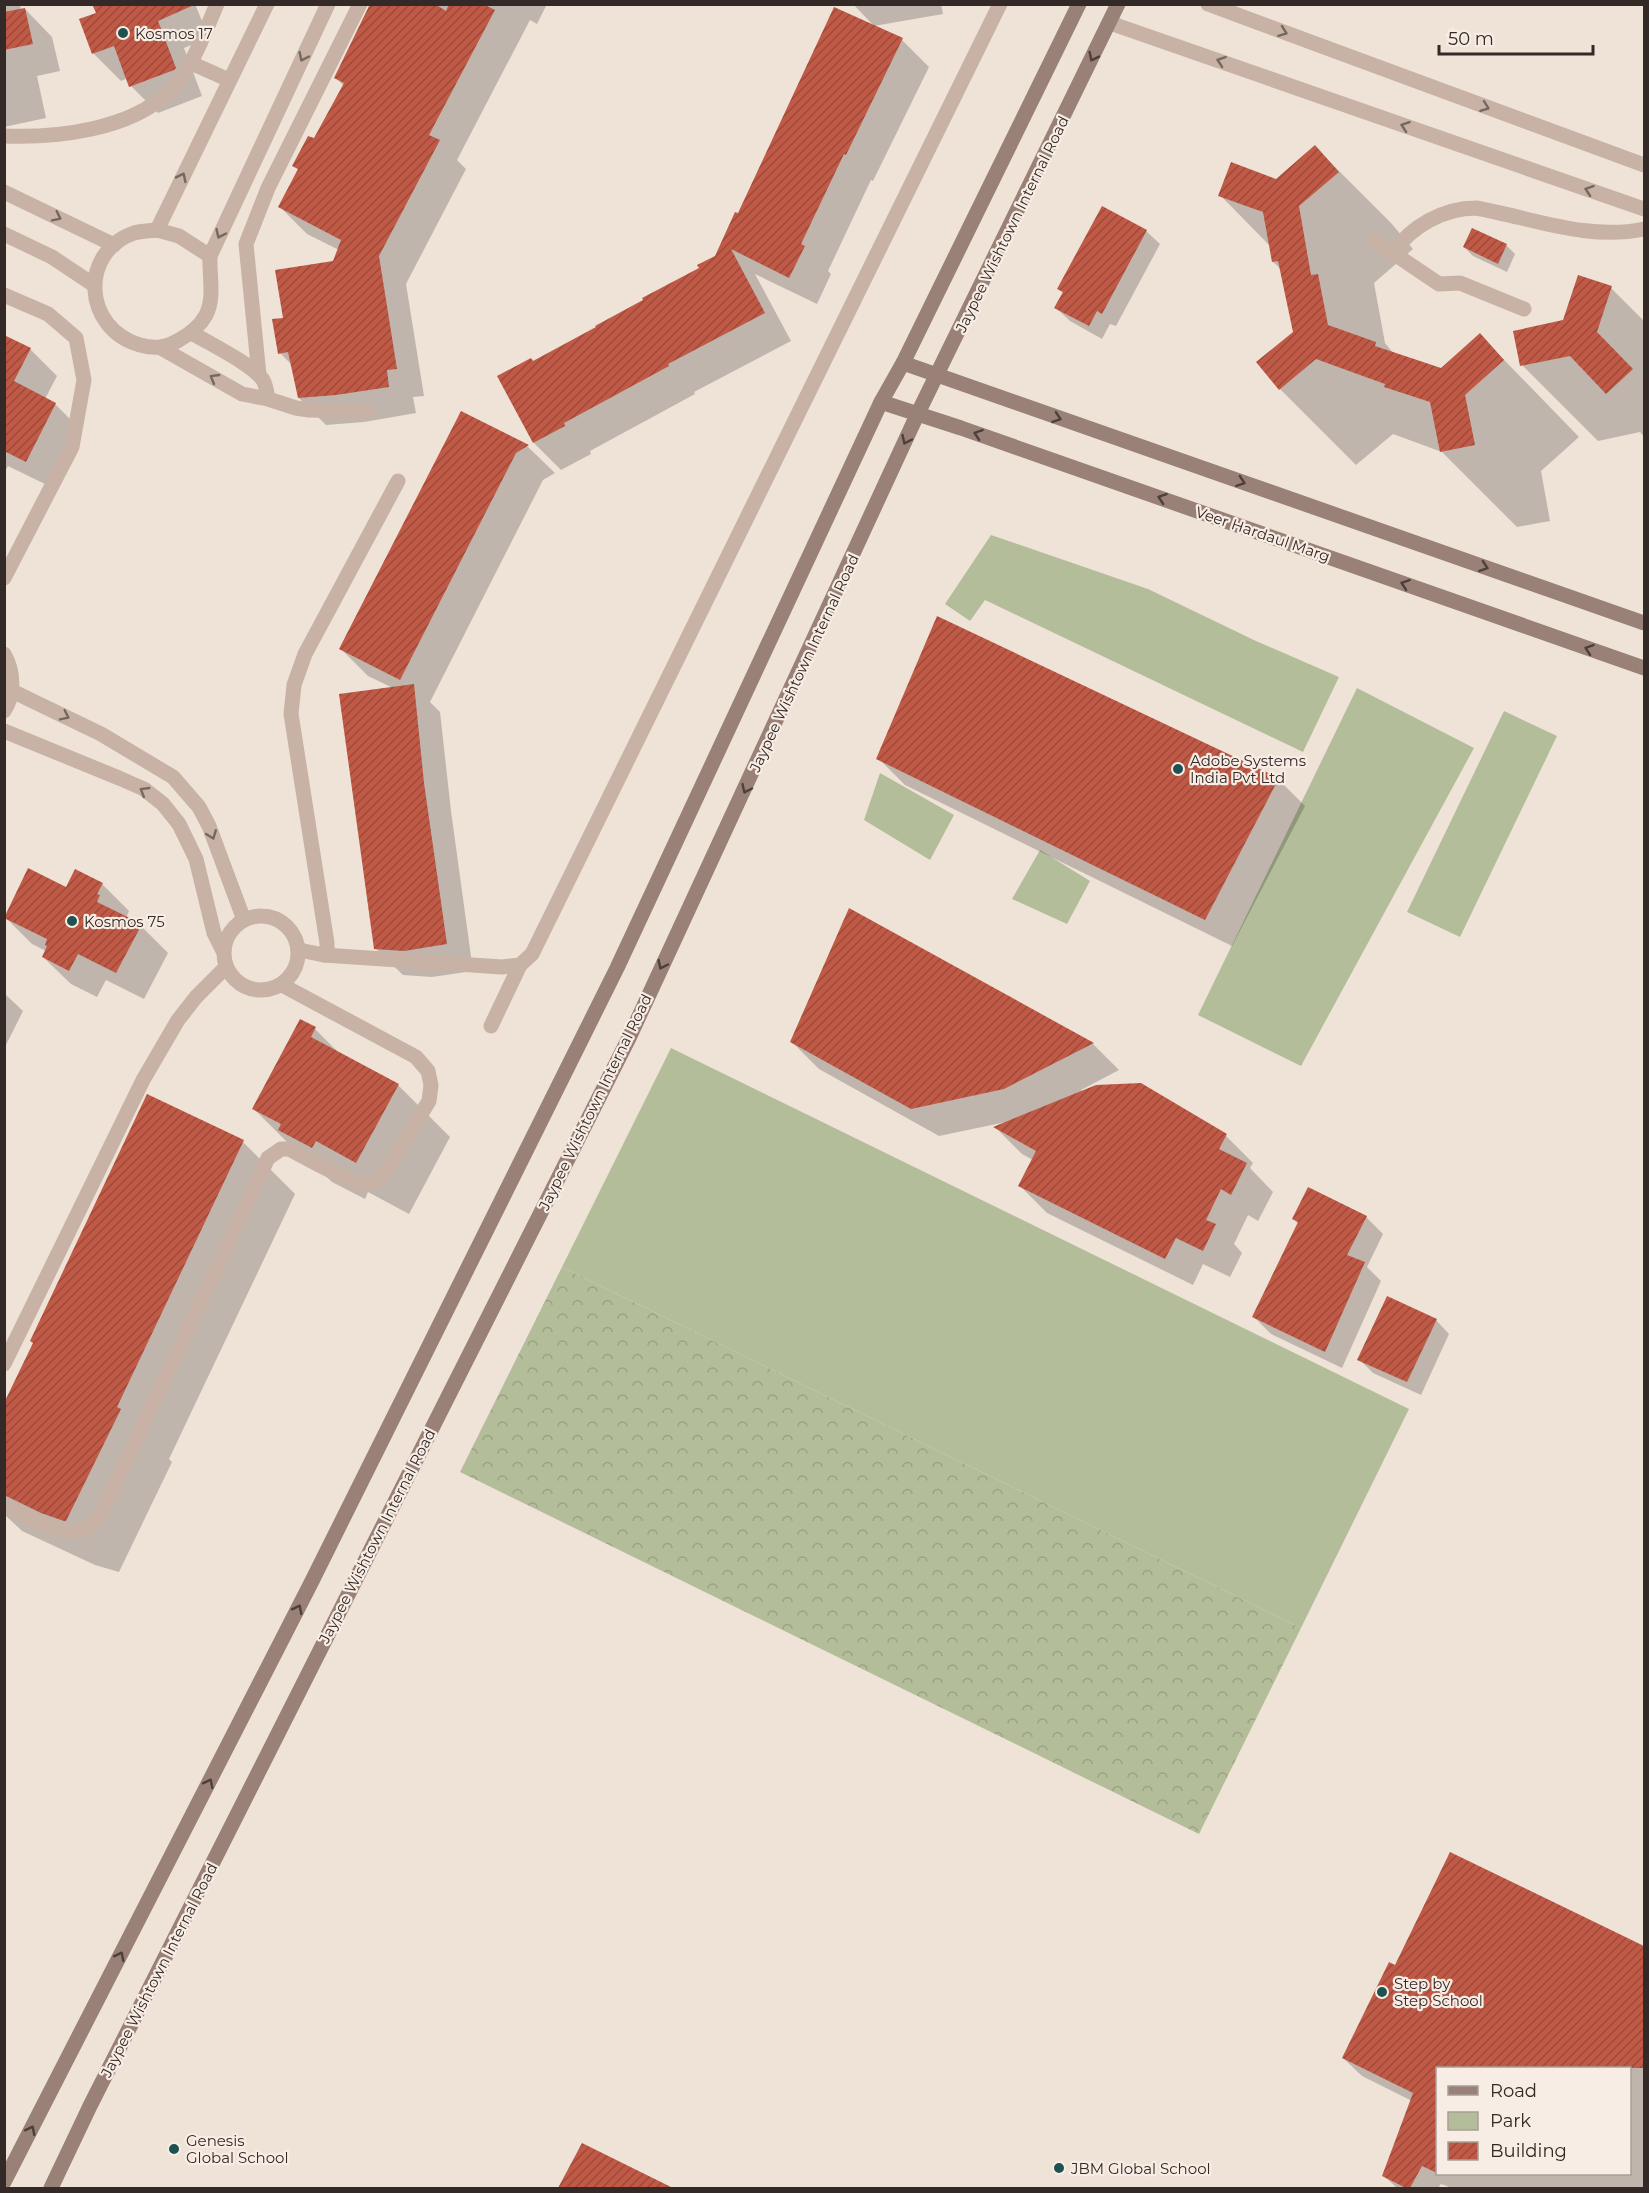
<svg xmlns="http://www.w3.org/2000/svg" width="1649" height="2193" viewBox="0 0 1649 2193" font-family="Montserrat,sans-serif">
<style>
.green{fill:#b4bd99}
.forest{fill:url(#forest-crowns)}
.shadow{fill:#0003;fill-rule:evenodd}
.building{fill:url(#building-hatch)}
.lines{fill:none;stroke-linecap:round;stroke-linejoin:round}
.street{stroke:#c7b2a5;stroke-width:15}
.secondary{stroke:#9a8177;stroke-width:15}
.oneway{stroke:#76675f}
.oneway2{stroke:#4d3f3a}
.poi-dot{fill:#1e5251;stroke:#f8ede4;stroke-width:2}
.labels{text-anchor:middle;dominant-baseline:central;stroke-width:4.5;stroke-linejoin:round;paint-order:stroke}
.poi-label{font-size:15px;fill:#332926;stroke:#f8ede4;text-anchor:start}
.street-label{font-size:15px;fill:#332926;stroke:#f8ede4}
</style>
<defs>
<pattern id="forest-crowns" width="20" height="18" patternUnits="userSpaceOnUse" patternTransform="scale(1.5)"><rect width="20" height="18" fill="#b4bd99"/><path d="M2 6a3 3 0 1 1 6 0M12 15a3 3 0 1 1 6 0" fill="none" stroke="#9ba284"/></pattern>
<pattern id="building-hatch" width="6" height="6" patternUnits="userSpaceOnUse" patternTransform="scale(1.5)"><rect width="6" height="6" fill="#c05946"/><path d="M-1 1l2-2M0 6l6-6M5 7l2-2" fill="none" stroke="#9d4a3a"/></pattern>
</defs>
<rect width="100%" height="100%" fill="#efe3d8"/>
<g class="green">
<path d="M991 535 1148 589 1256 641 1339 677 1303 752 985 600 970 621 945 604Z"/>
<path d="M1357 688 1474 748 1301 1066 1198 1015Z"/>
<path d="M1504 711 1557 736 1460 937 1407 912Z"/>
<path d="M880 773 954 815 930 860 864 820Z"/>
<path d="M1040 850 1090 881 1067 924 1012 899Z"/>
<path d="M671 1048 1409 1409 1301 1628 562 1267Z"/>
</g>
<path class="forest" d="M562 1267 1301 1628 1199 1834 460 1472Z"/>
<g class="shadow">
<path d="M4 4H20L21 10 25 9 52 37 60 71 37 76 46 118 4 127Z"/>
<path d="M94 4H195L209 38 184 48 202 96 158 113 131 86 128 78 121 81 94 54 81 20 98 14Z"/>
<path d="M372 4H547L537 24 530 20 457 160 466 169 406 284 424 396 413 397 416 413 364 422 326 425 299 398 293 366 280 353 284 319 334 263 339 250 307 234 280 207 299 170 294 166 315 140 344 86 336 78Z"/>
<path d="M853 4H941L943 14 874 26Z"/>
<path d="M902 40 929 67 873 181 871 180 828 271 831 274 817 304 755 274 791 341 694 392 695 394 590 451 591 454 561 470 534 443 499 377 533 362 701 269 716 257 739 215Z"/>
<path d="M1315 147 1391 223 1413 249 1374 283 1385 343 1394 354 1442 370 1480 335 1579 437 1541 471 1550 521 1517 527 1442 452 1393 434 1356 465 1280 389 1295 332 1282 270 1273 262 1270 246 1220 195 1276 180Z"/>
<path d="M1473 230 1506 245 1515 254 1507 272 1473 256 1464 247Z"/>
<path d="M1146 231 1160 244 1116 326 1110 324 1102 339 1070 321 1056 308 1064 294 1059 289Z"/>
<path d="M1611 288 1644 321V437L1640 432 1598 441 1522 365 1564 322Z"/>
<path d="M4 337 30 349 57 376 45 399 55 404 82 431 53 488 8 466 4 473Z"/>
<path d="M461 413 528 447 555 473 543 480 430 702 440 712 451 811 473 971 432 977 403 975 375 948 393 688 368 676 341 649Z"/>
<path d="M878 758 1278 779 1305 806 1232 946 905 785Z"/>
<path d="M102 884 129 911 126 918 141 926 168 953 144 999 106 980 97 997 71 984 43 957 46 951 32 944 5 917 67 889Z"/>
<path d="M850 910 1093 1044 1119 1070 1081 1090 1082 1092 1226 1136 1253 1163 1250 1168 1273 1192 1258 1221 1248 1215 1234 1244 1242 1253 1230 1277 1203 1264 1193 1285 1047 1213 1020 1186 1033 1160 1022 1154 996 1128 1006 1123V1122L939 1136 819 1069 792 1042Z"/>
<path d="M4 993 23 1011 4 1049Z"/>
<path d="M301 1021 315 1029 342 1056 398 1085 450 1137 409 1214 368 1192 365 1199 332 1182 316 1166 306 1161 254 1109Z"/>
<path d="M243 1142 295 1194 169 1459 172 1462 119 1572 95 1565 22 1531 4 1514V1407Z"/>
<path d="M1366 1217 1383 1234 1367 1267 1381 1281 1342 1368 1271 1334 1254 1317 1299 1224 1293 1219Z"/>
<path d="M1436 1320 1449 1334 1421 1395 1373 1373 1359 1359Z"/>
<path d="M1451 1854 1644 1948V2188H1452L1441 2184 1438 2188H1397L1383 2175 1412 2101 1362 2076 1343 2058 1396 1967ZM1438 2068H1630V2174H1438Z"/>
<path d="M582 2145 669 2188H560Z"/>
</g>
<g class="building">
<path d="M92 4H196L158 21 176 68 174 70 129 87 114 46 92 54 79 19 96 13Z"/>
<path d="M370 4H435L446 11 449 4H483L495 10 429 135 440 140 379 256 397 369 387 370 389 387 336 395 298 398 288 352 278 354 272 319 283 318 275 270 333 261 341 240 278 207 298 169 292 166 308 136 314 138 344 83 334 78Z"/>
<path d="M834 7 903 38 846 155 844 154 801 244 805 246 789 278 731 249 765 313 668 364 669 366 564 423 565 426 533 443 497 376 531 358 533 361 596 327 595 326 643 300 642 298 699 268 697 265 715 256 735 212 738 213Z"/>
<path d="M25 8 33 44 4 50V12Z"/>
<path d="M1315 145 1339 172 1299 206 1311 275 1318 274 1328 325 1376 342 1375 346 1441 368 1480 333 1504 360 1465 395 1475 445 1440 452 1430 402 1384 387 1385 384 1316 359 1279 390 1256 362 1293 332 1278 261 1272 262 1263 212 1218 196 1231 162 1276 179Z"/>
<path d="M1102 206 1147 230 1102 314 1097 311 1089 326 1054 308 1063 292 1057 289Z"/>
<path d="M1472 228 1507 244 1498 264 1463 247Z"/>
<path d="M1578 275 1612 286 1597 332 1633 369 1606 394 1570 356 1520 366 1513 331 1563 320Z"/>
<path d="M4 335 31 348 14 381 56 403 26 462 4 451Z"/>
<path d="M461 411 529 445 516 453 400 680 339 649Z"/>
<path d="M937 616 1279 778 1205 920 876 759Z"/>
<path d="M414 684 424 783 447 944 404 951 374 949 339 694Z"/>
<path d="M28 868 66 887 75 869 103 883 97 894 100 895 97 902 142 924 116 973 78 954 69 971 42 957 47 946 45 945 47 939 4 918Z"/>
<path d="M849 908 1094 1043 1004 1089 911 1109 790 1042Z"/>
<path d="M300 1019 316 1027 311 1037 399 1084 356 1163 316 1141 312 1148 278 1130 281 1124 252 1109Z"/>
<path d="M1141 1083 1227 1134 1219 1149 1247 1163 1231 1195 1221 1189 1206 1220 1216 1224 1203 1251 1176 1238 1165 1259 1018 1186 1036 1151 993 1127 1096 1085Z"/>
<path d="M147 1094 244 1140 117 1407 121 1409 66 1521H64L41 1513 4 1495V1403L33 1343 30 1341Z"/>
<path d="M1308 1187 1367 1216 1347 1255 1365 1262 1325 1352 1252 1317 1298 1222 1292 1219Z"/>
<path d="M1387 1296 1437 1319 1407 1382 1357 1360Z"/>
<path d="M1450 1852 1644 1946V2068H1437V2173L1422 2166 1410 2188H1406L1382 2176 1413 2093 1342 2058 1389 1962 1395 1965Z"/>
<path d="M582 2143 673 2188H558Z"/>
</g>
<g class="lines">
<g class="street">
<path d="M1208 4 1644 165"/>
<path d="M1110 23 1644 209"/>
<path d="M191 63 229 80"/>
<path d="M4 136C57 138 129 130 169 92 192 69 204 34 217 4"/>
<path d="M4 192 114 245"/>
<path d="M157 230 179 236 210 256C209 276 215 297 206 315 200 326 190 334 179 340 166 348 155 349 140 345 83 329 79 252 134 233 141 231 150 231 157 230Z"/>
<path d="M157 230 267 4"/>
<path d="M4 234 52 257 94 285"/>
<path d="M1373 240 1393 253"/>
<path d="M210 256 328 4"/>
<path d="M4 295 48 314 76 338 84 380 72 447 4 578"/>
<path d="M1524 309 1460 283 1439 284 1393 253C1411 226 1444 208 1476 208 1532 218 1588 241 1644 229"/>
<path d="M192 333C210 344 252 364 263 380 266 385 267 393 268 399"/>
<path d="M161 348 242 394 268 399 296 408 309 410 368 411"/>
<path d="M259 375 246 244 268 188 360 4"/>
<path d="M4 654C14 671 15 695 4 711"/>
<path d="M12 691 101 734 173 777 199 807 209 826 244 920"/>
<path d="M4 731 119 778 144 789 163 804 179 824 196 859 214 933 223 951"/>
<circle cx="261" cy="953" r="37"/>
<path d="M299 950 324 955 327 950V943L291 714 294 685 305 654 398 481"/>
<path d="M324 955 502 967 520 965 532 954 1000 4"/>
<path d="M491 1026 520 965"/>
<path d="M4 1364 143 1080 178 1020 196 997 226 967"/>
<path d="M4 1505C28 1516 72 1547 95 1522 99 1518 102 1511 105 1506L268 1158 281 1149H289C304 1157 352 1184 366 1184 374 1184 380 1178 385 1173L429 1101 431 1085 428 1071 416 1057 282 985"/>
</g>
<g class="secondary">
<path d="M903 363 1644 623"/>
<path d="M881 402 961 428 1644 668"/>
<path d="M4 2182 311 1583 617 968 881 402 903 363 1079 4"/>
<path d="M51 2188 90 2106 629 1038 918 413 1118 4"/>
</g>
</g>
<defs><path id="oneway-chevron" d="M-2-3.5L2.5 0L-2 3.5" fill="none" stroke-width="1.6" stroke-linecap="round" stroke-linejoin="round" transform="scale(1.5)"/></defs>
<g class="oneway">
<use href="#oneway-chevron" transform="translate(1283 32) rotate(20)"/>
<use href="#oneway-chevron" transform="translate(303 57) rotate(115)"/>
<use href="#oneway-chevron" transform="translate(1221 61) rotate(-161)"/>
<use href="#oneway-chevron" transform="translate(1485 107) rotate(20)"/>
<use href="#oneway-chevron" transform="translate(1405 126) rotate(-161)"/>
<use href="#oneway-chevron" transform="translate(182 177) rotate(-64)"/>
<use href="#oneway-chevron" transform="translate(1589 190) rotate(-161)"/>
<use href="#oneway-chevron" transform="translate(57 217) rotate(26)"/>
<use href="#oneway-chevron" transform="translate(220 234) rotate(115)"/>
<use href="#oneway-chevron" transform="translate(214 378) rotate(-150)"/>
<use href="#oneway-chevron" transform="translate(65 716) rotate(26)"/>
<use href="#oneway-chevron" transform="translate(144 791) rotate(-149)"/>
<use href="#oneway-chevron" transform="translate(212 835) rotate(69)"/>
</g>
<g class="oneway2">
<use href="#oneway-chevron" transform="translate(1093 57) rotate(116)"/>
<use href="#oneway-chevron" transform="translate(1057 418) rotate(19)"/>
<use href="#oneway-chevron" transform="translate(978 434) rotate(-161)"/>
<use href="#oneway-chevron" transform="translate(906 440) rotate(115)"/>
<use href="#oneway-chevron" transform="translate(1241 482) rotate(19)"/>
<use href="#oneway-chevron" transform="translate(1162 498) rotate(-161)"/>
<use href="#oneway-chevron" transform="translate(1484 567) rotate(19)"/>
<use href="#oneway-chevron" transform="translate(1405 584) rotate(-161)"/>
<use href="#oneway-chevron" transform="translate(1589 649) rotate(-161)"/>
<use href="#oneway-chevron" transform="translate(746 789) rotate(115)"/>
<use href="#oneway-chevron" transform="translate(662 965) rotate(115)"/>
<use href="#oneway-chevron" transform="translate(298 1609) rotate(-63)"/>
<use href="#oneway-chevron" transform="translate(209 1783) rotate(-63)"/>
<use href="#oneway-chevron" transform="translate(120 1956) rotate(-63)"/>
<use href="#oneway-chevron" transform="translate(31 2130) rotate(-63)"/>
</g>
<g class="poi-dot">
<circle cx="123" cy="33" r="6"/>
<circle cx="1178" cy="769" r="6"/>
<circle cx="72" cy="921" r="6"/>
<circle cx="1382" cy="1992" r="6"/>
<circle cx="174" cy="2149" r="6"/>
<circle cx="1059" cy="2168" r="6"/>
</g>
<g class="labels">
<g class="poi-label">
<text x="135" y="33">Kosmos 17</text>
<text x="1190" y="760">Adobe Systems<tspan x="1190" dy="17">India Pvt Ltd</tspan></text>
<text x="84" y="921">Kosmos 75</text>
<text x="1394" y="1983">Step by<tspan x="1394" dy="17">Step School</tspan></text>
<text x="186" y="2140">Genesis<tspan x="186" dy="17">Global School</tspan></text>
<text x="1071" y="2168">JBM Global School</text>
</g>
<g class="street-label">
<text transform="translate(1012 224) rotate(-64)">Jaypee Wishtown Internal Road</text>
<text transform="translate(1263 534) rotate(19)">Veer Hardaul Marg</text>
<text transform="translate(804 663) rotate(-65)">Jaypee Wishtown Internal Road</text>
<text transform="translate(595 1102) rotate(-64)">Jaypee Wishtown Internal Road</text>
<text transform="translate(377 1536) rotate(-63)">Jaypee Wishtown Internal Road</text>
<text transform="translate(159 1970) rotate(-63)">Jaypee Wishtown Internal Road</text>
</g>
</g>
<rect width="1649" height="2193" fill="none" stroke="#332926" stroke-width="12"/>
<rect x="1436" y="2067" width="195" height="108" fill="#f8ede4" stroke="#a99f98" stroke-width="1.5"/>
<rect x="1448" y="2086" width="30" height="9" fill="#9a8177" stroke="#a99f98" stroke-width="1.5"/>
<text x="1490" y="2097" font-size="18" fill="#332926">Road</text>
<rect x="1448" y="2112" width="30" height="18" fill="#b4bd99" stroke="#a99f98" stroke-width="1.5"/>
<text x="1490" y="2127" font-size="18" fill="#332926">Park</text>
<rect x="1448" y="2142" width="30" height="18" fill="url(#building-hatch)" stroke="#a99f98" stroke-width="1.5"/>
<text x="1490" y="2157" font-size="18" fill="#332926">Building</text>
<path d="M1439 45v9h154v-9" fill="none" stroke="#332926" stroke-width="3"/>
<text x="1448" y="45" font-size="18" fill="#332926" stroke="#f8ede4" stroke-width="4.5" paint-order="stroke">50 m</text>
</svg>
